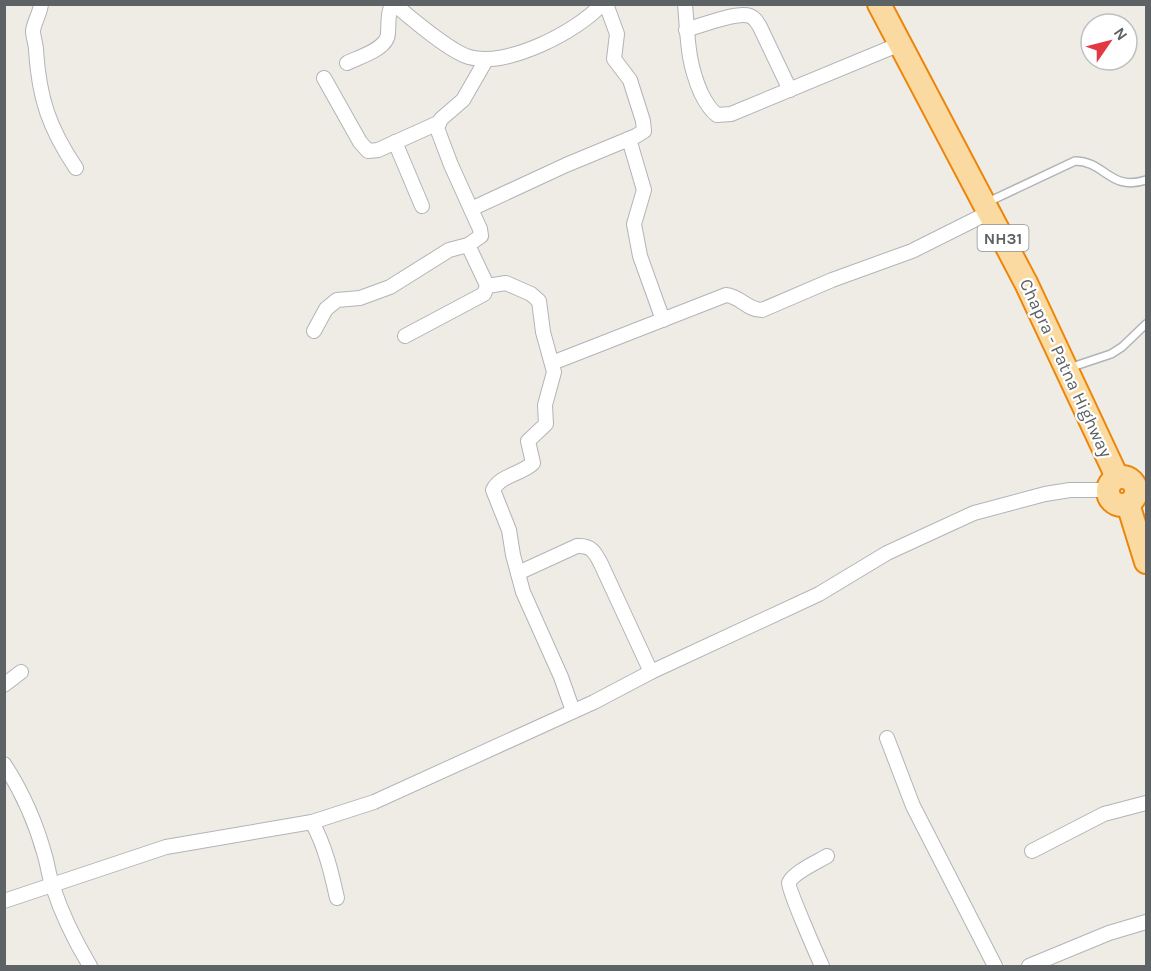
<svg xmlns="http://www.w3.org/2000/svg" width="1151" height="971" viewBox="0 0 1151 971" font-family="Karla,sans-serif">
<style>
.lines{fill:none;stroke-linecap:round;stroke-linejoin:round}
.service-casing{stroke:#b1b4b7;stroke-width:10}
.minor-casing{stroke:#b1b4b7;stroke-width:16}
.tertiary-casing{stroke:#b1b4b7;stroke-width:20}
.trunk-casing{stroke:#ec8509;stroke-width:26}
.service{stroke:#fff;stroke-width:7}
.minor{stroke:#fff;stroke-width:14}
.tertiary{stroke:#fff;stroke-width:16}
.trunk{stroke:#fadaa0;stroke-width:22}
.labels{text-anchor:middle;dominant-baseline:central;stroke-width:4.5;stroke-linejoin:round;paint-order:stroke}
.shield{fill:#fff;stroke:#8e9193;stroke-width:1.5}
.shield-label{font-size:16px;font-weight:bold;fill:#5d6265}
.street-label{font-size:18px;fill:#5d6265;stroke:#fff}
</style>
<rect width="100%" height="100%" fill="#efece6"/>
<g class="lines">
<g class="service-casing">
<g id="service">
<path d="M988 202 1075 161C1105 161 1110 192 1146 180"/>
<path d="M1069 368 1111 354 1122 347 1146 324"/>
</g>
</g>
<g class="minor-casing">
<g id="minor">
<path d="M41 4C40 14 34 22 33 31 33 37 36 44 36 50 39 98 49 128 76 168"/>
<path d="M394 4C412 19 449 51 469 57 506 68 577 32 602 4"/>
<path d="M685 4C688 38 687 61 701 93 705 101 710 110 717 115L731 114 900 44"/>
<path d="M686 30C700 26 737 11 750 16 755 18 757 22 760 27L790 90"/>
<path d="M347 63C359 57 388 49 388 33 389 22 387 15 392 4"/>
<path d="M324 78 360 142 368 151 378 150 438 123"/>
<path d="M629 139 644 190 634 224 640 256 663 320"/>
<path d="M395 142 422 206"/>
<path d="M471 209 566 165 636 136 644 131 643 121 630 80 614 59 617 34 606 4"/>
<path d="M487 286 506 283 531 294 539 301 543 332 554 372 545 405 546 424 528 441 533 463C522 474 500 475 493 490L509 530 513 555 523 592 561 677 573 711"/>
<path d="M314 331 326 309 337 300 360 298 390 287 449 250 468 245 481 236 480 229 451 165 437 128 441 119 463 100 486 60"/>
<path d="M405 336 484 294 487 286 485 281 468 245"/>
<path d="M552 363 726 295C740 296 747 310 762 310L832 280 912 251 990 212"/>
<path d="M518 573 577 546C591 545 595 552 601 564L651 672"/>
<path d="M4 685 21 672"/>
<path d="M887 738 913 806 995 966"/>
<path d="M4 764C23 793 36 823 45 856 48 866 49 877 53 887 62 915 75 941 90 966"/>
<path d="M312 822C325 846 331 871 337 898"/>
<path d="M1032 851 1104 814 1146 803"/>
<path d="M4 901 166 847 312 822 374 802 594 702 651 672 819 594 887 553 974 513 1045 494 1070 490H1108"/>
<path d="M822 966C817 955 788 889 789 883 792 873 819 861 827 856"/>
<path d="M1029 966 1109 933 1146 922"/>
</g>
</g>
<g class="tertiary-casing">
<path id="tertiary" d="M1137 491H1146"/>
</g>
<g class="trunk-casing">
<g id="trunk">
<path d="M879 4 1026 283 1117 477"/>
<circle cx="1122" cy="491" r="14"/>
<path d="M1128 504 1146 562"/>
</g>
</g>
<use href="#service" class="service"/>
<use href="#minor" class="minor"/>
<use href="#tertiary" class="tertiary"/>
<use href="#trunk" class="trunk"/>
</g>
<g class="labels">
<rect class="shield" x="977.5" y="225" width="51" height="26" rx="4.5"/>
<g class="shield-label">
<text x="1003" y="238">NH31</text>
</g>
<g class="street-label">
<text transform="translate(1066 368) rotate(65)">Chapra - Patna Highway</text>
</g>
</g>
<rect width="1151" height="971" fill="none" stroke="#5d6265" stroke-width="12"/>
<g transform="translate(1109 42) rotate(55)"><circle r="28" fill="#ffffff" stroke="#bec0c1" stroke-width="1.5"/>
<path d="M0-4.5L10 22L0 15L-10 22Z" fill="#e33842"/>
<text y="-9" font-size="16" font-weight="bold" text-anchor="middle" fill="#5d6265">N</text>
</g>
</svg>
